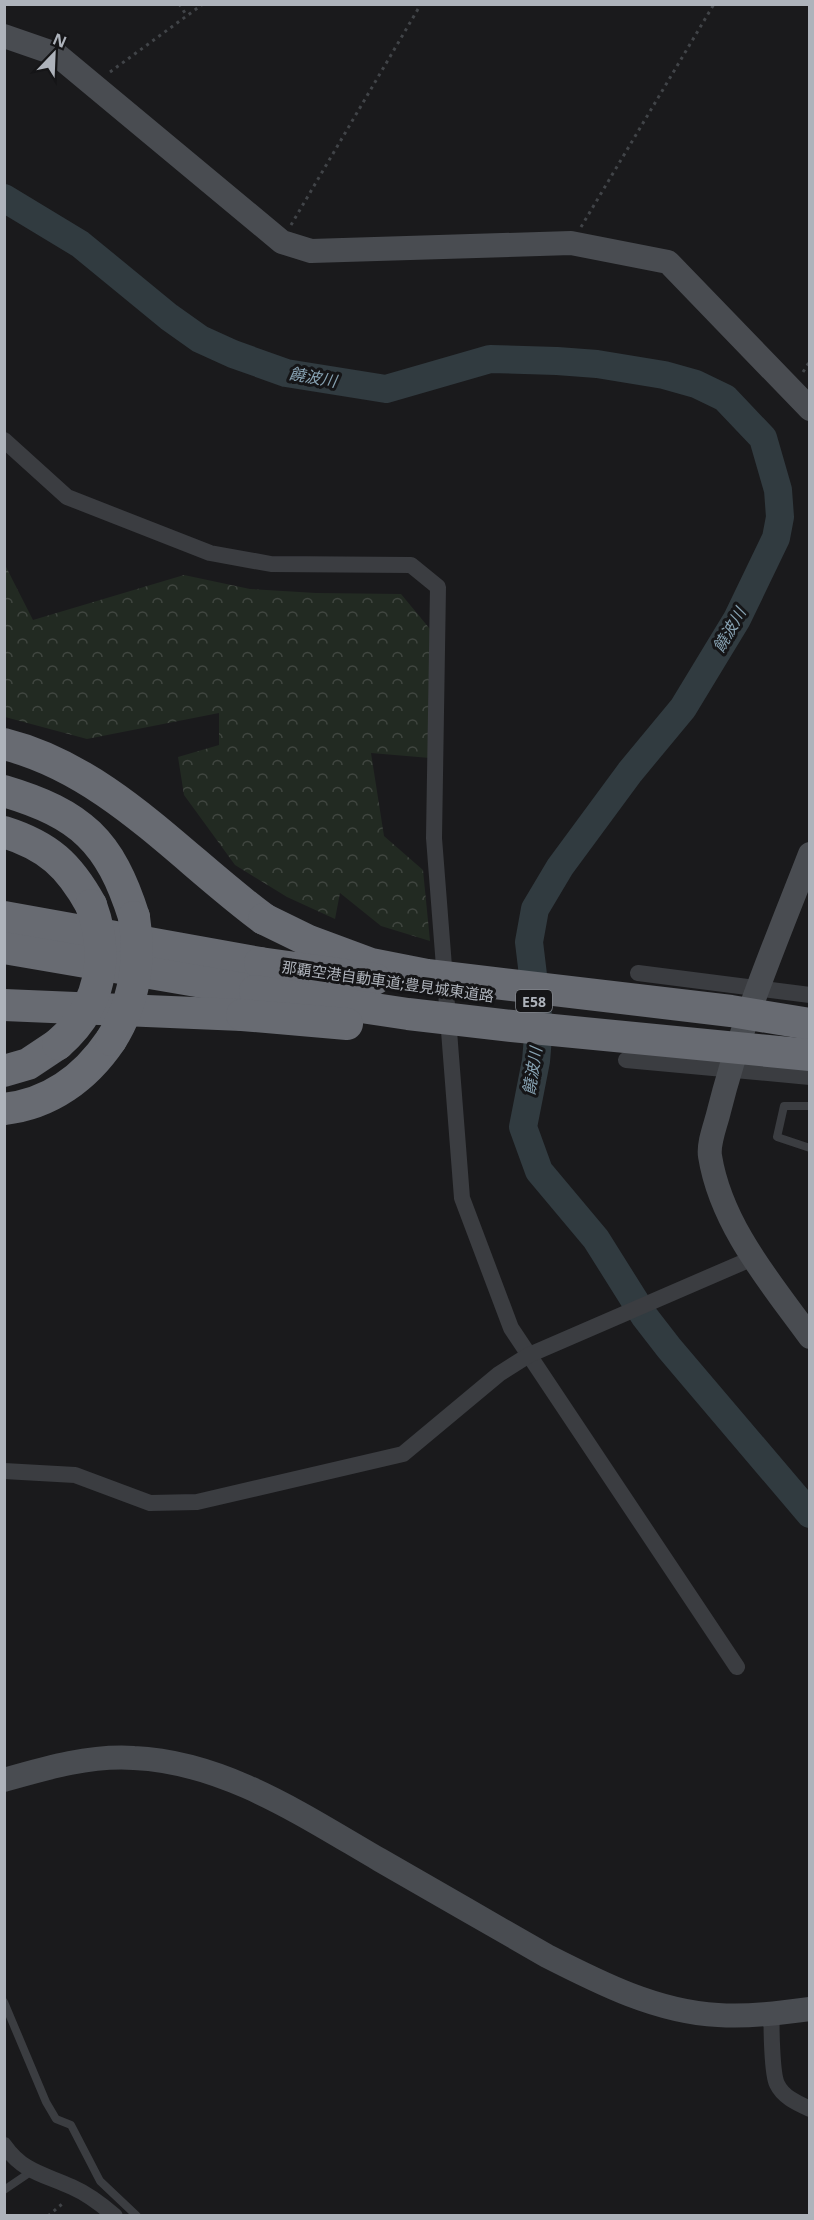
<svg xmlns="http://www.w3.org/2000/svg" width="814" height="2220" viewBox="0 0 814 2220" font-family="'Noto Sans','Noto Sans JP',sans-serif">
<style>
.forest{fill:url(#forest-crowns)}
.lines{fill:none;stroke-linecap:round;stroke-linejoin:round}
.river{stroke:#313b40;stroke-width:28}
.path{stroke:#414448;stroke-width:3;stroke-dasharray:3 4.5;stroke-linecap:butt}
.lane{stroke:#3b3d41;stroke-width:8}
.street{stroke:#3b3d41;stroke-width:16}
.secondary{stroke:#494c51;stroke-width:24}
.highway{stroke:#686b72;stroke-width:32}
.highway-bridge{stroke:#686b72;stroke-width:32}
.labels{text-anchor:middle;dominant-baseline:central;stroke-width:6;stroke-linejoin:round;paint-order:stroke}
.shield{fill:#151517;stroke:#80848a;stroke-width:1.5}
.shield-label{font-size:14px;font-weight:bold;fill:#aeb3bb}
.street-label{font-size:15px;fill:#aeb3bb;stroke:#151517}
.water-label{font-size:16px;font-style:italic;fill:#88a3b3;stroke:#151517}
</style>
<defs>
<pattern id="forest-crowns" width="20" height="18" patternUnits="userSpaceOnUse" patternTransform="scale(1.5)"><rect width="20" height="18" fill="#222a22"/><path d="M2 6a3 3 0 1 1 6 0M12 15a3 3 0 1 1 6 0" fill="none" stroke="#404640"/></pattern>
</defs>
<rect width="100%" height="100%" fill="#1a1a1c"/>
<path class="forest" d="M4 563 33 620 184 575 250 589 316 593 401 594 430 629V758L371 753 384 836 423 870 430 941 381 926 340 893 335 919 287 897 235 865 184 795 178 757 219 745V713L87 739 5 717Z"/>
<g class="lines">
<path class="river" d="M4 198 80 244 169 317 200 339 233 354 286 373 386 389 490 359 557 361 597 364 664 375 696 384 725 398 763 438 778 490 780 517 776 538 737 619 683 708 630 772 560 867 535 909 529 942 539 1025 536 1061 523 1127 539 1171 596 1239 645 1317 669 1348 810 1514"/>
<g class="path">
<path d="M179 4 187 16"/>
<path d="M110 72 203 4"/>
<path d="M291 225 421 4"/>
<path d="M581 227 714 4"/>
<path d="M803 372 810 361"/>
<path d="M48 2216 62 2204"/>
</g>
<g class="lane">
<path d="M810 1106H784L777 1137 810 1148"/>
<path d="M4 2002 46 2102 56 2119 71 2125 100 2181 137 2216"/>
<path d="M4 2190 32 2171"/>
</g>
<g class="street">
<path d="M4 440 67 497 210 553 271 564 411 565 438 587 434 838 462 1198 511 1328 737 1667"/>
<path d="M638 973 810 995"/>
<path d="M626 1060 810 1077"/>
<path d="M4 1471 75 1475 150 1503 197 1502 403 1454 499 1374 529 1355 753 1258"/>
<path d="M772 2014C771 2026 772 2074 777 2084 783 2097 797 2103 810 2109"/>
<path d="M4 2145C23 2172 43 2174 72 2187 88 2194 101 2204 115 2216"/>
</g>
<g class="secondary">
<path d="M4 36 56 54 282 242 311 251 571 243 668 262 810 409"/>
<path d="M810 854C777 939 741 1023 719 1111 716 1124 708 1143 710 1156 721 1225 770 1282 810 1337"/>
<path d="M4 1780C46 1768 90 1755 134 1758 225 1762 304 1816 380 1860 436 1892 491 1924 547 1956 600 1983 657 2012 718 2015 749 2017 780 2013 810 2009"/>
</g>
<g class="highway">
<path d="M4 744C108 770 181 858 264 919"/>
<path d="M4 791C81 814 110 841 134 917"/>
<path d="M4 832C48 846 69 865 91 905"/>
<path d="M4 917 260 963"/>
<path d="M4 948 255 991"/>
<path d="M4 1005 242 1015"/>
<path d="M4 1071 28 1064 58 1044"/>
<path d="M4 1109C50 1104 86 1077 111 1040"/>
</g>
<g class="highway-bridge">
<path d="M264 919 309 941 371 964 427 975 731 1011 810 1024"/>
<path d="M260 963 375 979"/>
<path d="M255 991 408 1014 512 1026 810 1055"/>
<path d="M242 1015 347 1024"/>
<path d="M111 1040C135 1002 141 961 134 917"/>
<path d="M58 1044C101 1007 110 957 91 905"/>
</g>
</g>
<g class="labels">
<rect class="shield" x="516" y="990" width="36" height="22" rx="4.5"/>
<g class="shield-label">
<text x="534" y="1001">E58</text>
</g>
<g class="street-label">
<text transform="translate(388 981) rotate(8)">那覇空港自動車道;豊見城東道路</text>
</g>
<g class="water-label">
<text transform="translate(313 377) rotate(10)">饒波川</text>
<text transform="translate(729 630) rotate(-60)">饒波川</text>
<text transform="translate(532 1071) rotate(-81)">饒波川</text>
</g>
</g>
<rect width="814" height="2220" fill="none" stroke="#aeb3bb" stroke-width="12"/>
<g transform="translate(54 54) rotate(23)" stroke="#151517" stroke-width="4.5" paint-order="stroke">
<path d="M0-4.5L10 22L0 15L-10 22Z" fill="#aeb3bb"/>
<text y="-9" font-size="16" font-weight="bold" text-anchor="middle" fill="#aeb3bb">N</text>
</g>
</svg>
